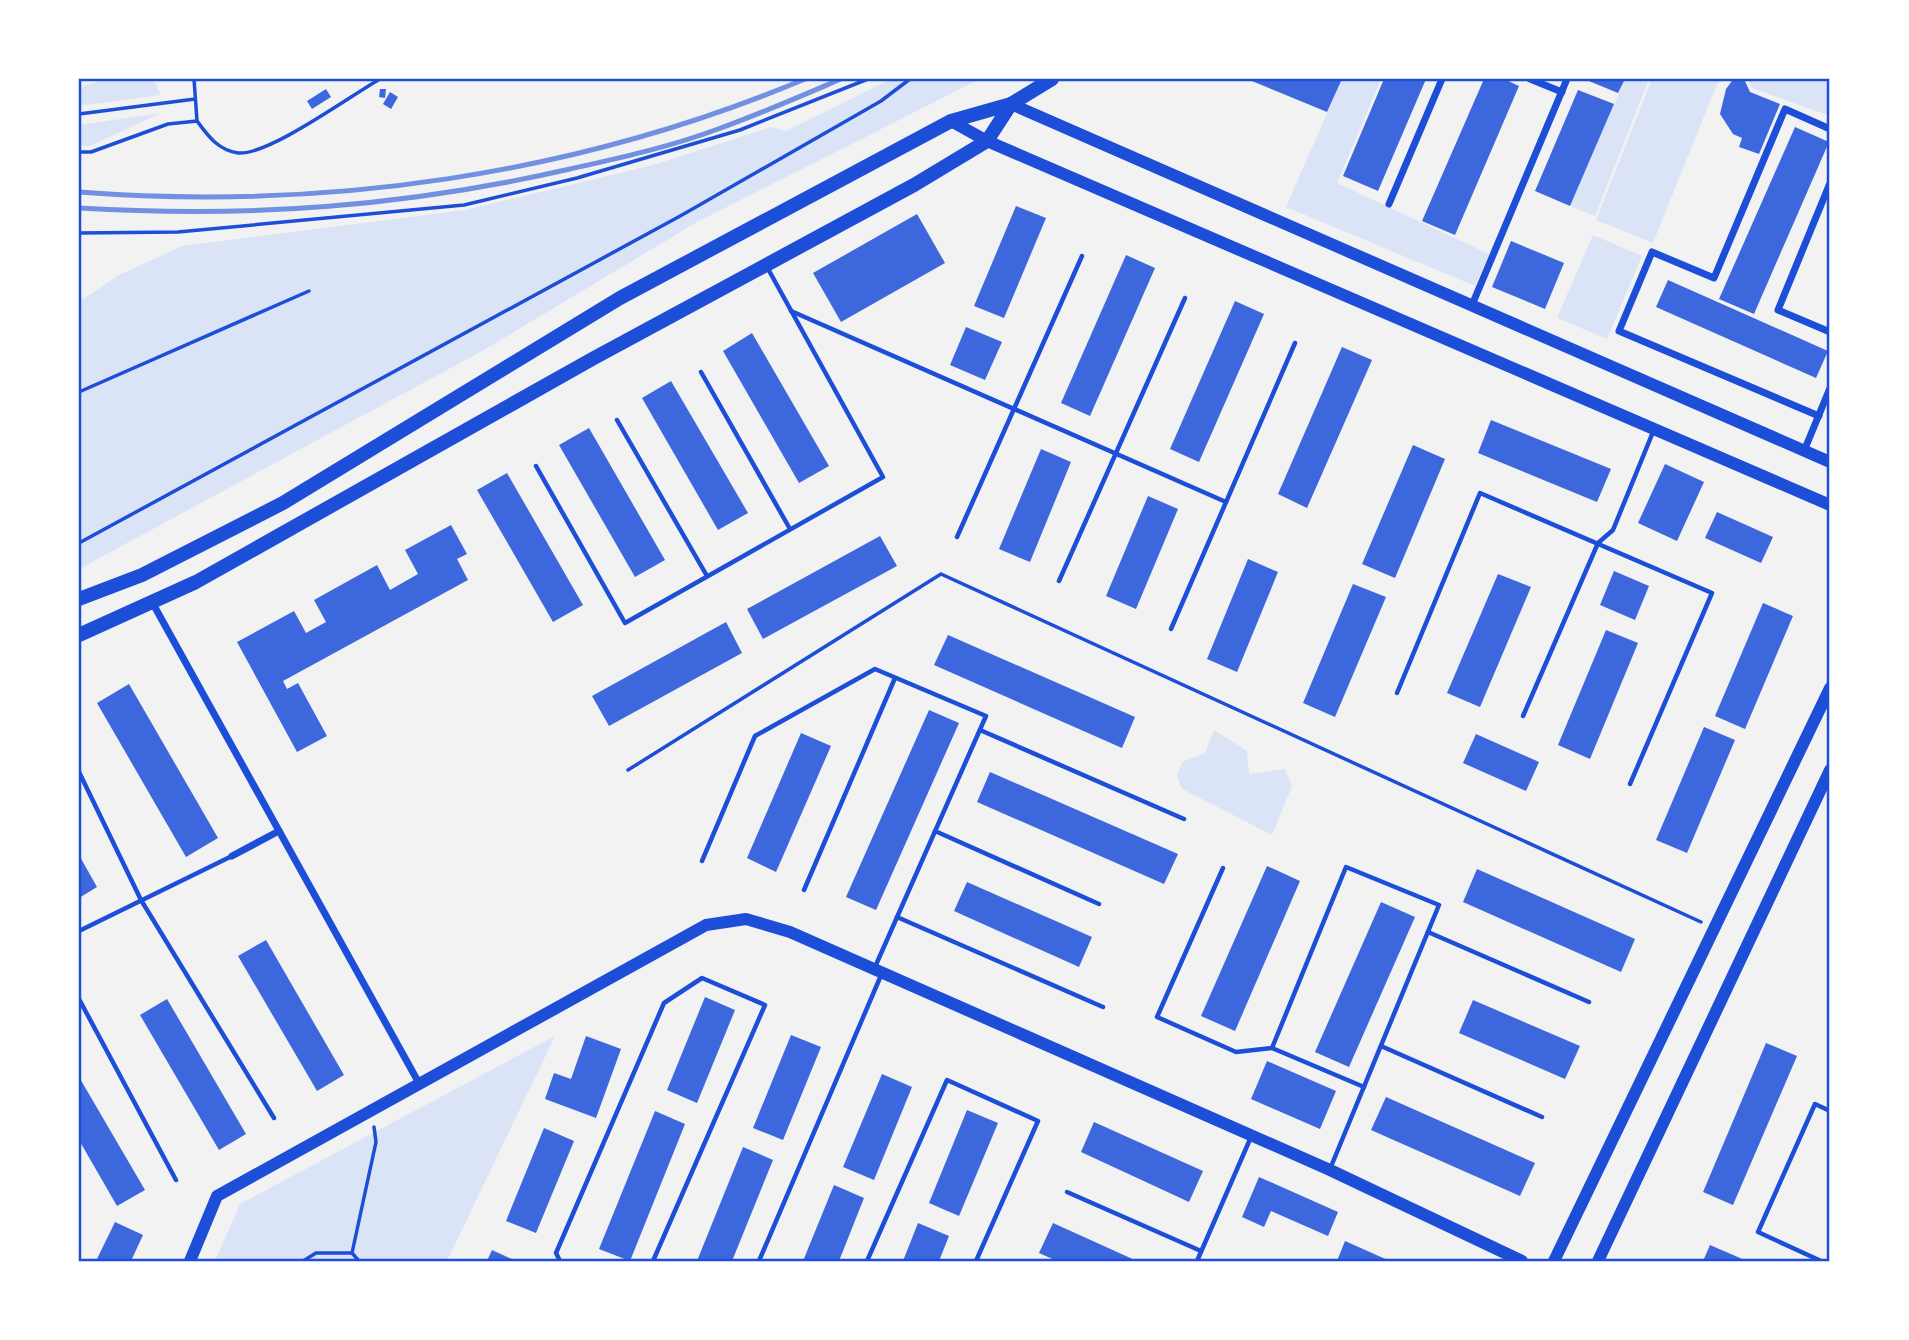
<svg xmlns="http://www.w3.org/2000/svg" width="1909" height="1340" viewBox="0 0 1909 1340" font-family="Signika,sans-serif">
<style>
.green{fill:#dbe4f7}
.building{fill:#3d67dc}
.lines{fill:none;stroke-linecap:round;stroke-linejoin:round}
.path{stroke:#1d4ed8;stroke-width:3.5}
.service{stroke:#1d4ed8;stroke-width:4.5}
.minor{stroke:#1d4ed8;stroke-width:7}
.tertiary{stroke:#1d4ed8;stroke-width:12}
.secondary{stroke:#1d4ed8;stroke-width:14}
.rail{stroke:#7290e2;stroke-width:5}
.neatline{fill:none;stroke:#1d4ed8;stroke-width:2.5}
</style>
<rect width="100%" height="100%" fill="#f2f2f2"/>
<g class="green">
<path d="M108 79H153L161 95 79 106V87Z"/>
<path d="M891 79H980L697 222 484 350 79 569V302L117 276 182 246 465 210 653 165 771 127 786 131Z"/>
<path d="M1342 79H1381L1337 183 1489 254 1475 286 1286 207Z"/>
<path d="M1625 79H1649L1595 216 1570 206Z"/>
<path d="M1652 79H1719L1653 243 1596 220Z"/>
<path d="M1747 79H1830V116L1752 88Z"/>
<path d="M161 113 90 146H79V125Z"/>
<path d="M1593 235 1642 256 1607 339 1557 318Z"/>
<path d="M1214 730 1247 751 1249 774 1285 769 1292 786 1272 835 1182 789 1177 776 1182 762 1205 753Z"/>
<path d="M555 1036 447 1261H215L240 1204Z"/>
</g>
<g class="building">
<path d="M1247 79H1342L1327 112Z"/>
<path d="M1384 79H1426L1378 191 1343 176Z"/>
<path d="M1484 79H1504L1519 86 1455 235 1422 221Z"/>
<path d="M1584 79H1625L1618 93Z"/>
<path d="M1744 79 1750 92 1780 104 1759 154 1739 147 1742 138 1733 134 1720 114 1726 89 1732 81Z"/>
<path d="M326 89 331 97 312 109 307 101Z"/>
<path d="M380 89H386L385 98 379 97Z"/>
<path d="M1578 90 1614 104 1570 206 1535 191Z"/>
<path d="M390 92 398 97 391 109 383 104Z"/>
<path d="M1795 127 1829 142 1754 314 1719 299Z"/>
<path d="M1016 206 1046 218 1004 318 974 306Z"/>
<path d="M917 214 945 263 841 322 813 273Z"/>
<path d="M1511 241 1564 263 1545 309 1492 287Z"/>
<path d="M1126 255 1155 268 1090 416 1061 403Z"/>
<path d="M1668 280 1828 351 1816 378 1656 307Z"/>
<path d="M1235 301 1264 314 1199 462 1170 449Z"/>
<path d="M966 327 1002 342 985 380 950 365Z"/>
<path d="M752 333 829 466 799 483 723 351Z"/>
<path d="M1342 347 1372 360 1307 508 1278 494Z"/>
<path d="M671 381 748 513 718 530 642 398Z"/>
<path d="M1491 420 1611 469 1597 502 1478 453Z"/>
<path d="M589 428 665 560 635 577 559 445Z"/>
<path d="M1413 445 1445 459 1395 578 1362 564Z"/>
<path d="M1041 449 1071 462 1030 562 999 549Z"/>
<path d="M1665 464 1704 482 1677 541 1638 523Z"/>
<path d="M507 473 583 605 553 622 477 490Z"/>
<path d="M1148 496 1178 509 1136 609 1106 596Z"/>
<path d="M1717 512 1773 537 1761 563 1705 538Z"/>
<path d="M451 525 467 554 457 559 468 580 283 681 287 689 298 683 327 736 297 752 237 642 294 611 306 633 326 622 314 600 377 565 390 590 418 574 405 550Z"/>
<path d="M880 536 897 566 763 639 747 609Z"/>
<path d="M1248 559 1278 572 1237 672 1207 659Z"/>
<path d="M1614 571 1649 586 1635 620 1600 605Z"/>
<path d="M1498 574 1531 587 1480 707 1447 693Z"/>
<path d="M1353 584 1386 597 1335 717 1303 703Z"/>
<path d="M1763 603 1793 616 1745 729 1715 716Z"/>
<path d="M726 622 742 653 609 726 592 696Z"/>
<path d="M1606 630 1638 643 1590 759 1558 745Z"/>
<path d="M948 635 1135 717 1122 748 934 665Z"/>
<path d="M129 684 218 838 186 857 97 703Z"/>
<path d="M929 710 959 723 876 910 846 897Z"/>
<path d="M1704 727 1735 740 1687 853 1656 840Z"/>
<path d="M801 733 831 746 776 872 747 858Z"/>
<path d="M1476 734 1539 762 1526 791 1463 763Z"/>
<path d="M990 772 1178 854 1164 884 977 802Z"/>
<path d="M79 855 97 887 79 898Z"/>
<path d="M1267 866 1300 881 1235 1031 1201 1016Z"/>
<path d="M1477 869 1635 939 1621 972 1463 902Z"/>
<path d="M967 882 1092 937 1079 967 954 911Z"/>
<path d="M1381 902 1415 917 1349 1067 1315 1052Z"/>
<path d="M266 940 344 1075 317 1091 238 956Z"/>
<path d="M705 997 735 1010 697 1103 667 1090Z"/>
<path d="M167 999 246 1134 219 1150 140 1015Z"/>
<path d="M1473 1000 1580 1046 1565 1079 1459 1033Z"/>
<path d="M791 1035 821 1047 783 1140 753 1128Z"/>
<path d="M586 1036 621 1049 596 1118 545 1099 554 1073 571 1079Z"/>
<path d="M1766 1043 1797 1056 1733 1205 1703 1192Z"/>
<path d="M1267 1061 1336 1091 1320 1129 1251 1099Z"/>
<path d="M882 1074 912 1087 874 1180 843 1167Z"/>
<path d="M79 1077 145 1190 117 1206 79 1140Z"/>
<path d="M1386 1097 1535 1163 1520 1196 1371 1130Z"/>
<path d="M967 1110 998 1123 959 1216 929 1203Z"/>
<path d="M655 1111 685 1124 630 1261 599 1249Z"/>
<path d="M1094 1122 1203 1171 1189 1202 1081 1152Z"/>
<path d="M544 1128 574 1141 536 1233 506 1221Z"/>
<path d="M743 1147 773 1160 732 1261H697Z"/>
<path d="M1259 1177 1338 1212 1328 1236 1271 1211 1264 1227 1242 1217Z"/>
<path d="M834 1185 864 1198 839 1261H803Z"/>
<path d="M115 1222 143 1235 131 1261H96Z"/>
<path d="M918 1223 949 1236 939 1261H903Z"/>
<path d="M1053 1223 1137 1261H1057L1039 1253Z"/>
<path d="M1345 1241 1390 1261H1337Z"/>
<path d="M1710 1245 1747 1261H1703Z"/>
<path d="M492 1250 516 1261H487Z"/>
</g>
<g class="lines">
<g class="path">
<path d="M194 79 197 121"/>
<path d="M79 114 195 99"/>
<path d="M79 152H91L168 124 197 121C208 136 218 150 238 153 268 156 350 96 380 79"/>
<path d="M79 233 178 232 464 205 577 178 740 130 868 79"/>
<path d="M79 392 309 291"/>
<path d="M79 543 682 215 881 101 910 79"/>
<path d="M628 770 941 574 1701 922"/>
<path d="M352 1253 359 1261"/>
<path d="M303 1261 316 1253H352L376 1142 374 1127"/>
</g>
<g class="service">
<path d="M791 311 1226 502"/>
<path d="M701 372 790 529"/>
<path d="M617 420 707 576"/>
<path d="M536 466 625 623 883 477 767 267"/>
<path d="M957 537 1082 256"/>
<path d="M1059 581 1185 298"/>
<path d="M1171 629 1295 343"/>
<path d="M1397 693 1480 493 1712 593 1630 784"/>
<path d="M1523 716 1598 543 1613 530 1653 432"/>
<path d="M980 730 1184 819"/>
<path d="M79 772 141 900 274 1118"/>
<path d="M935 831 1099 904"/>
<path d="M702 861 755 736 875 669 986 716 875 967"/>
<path d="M1223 868 1157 1017 1236 1052 1272 1048 1346 867 1439 905 1330 1169"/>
<path d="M804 890 895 678"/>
<path d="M897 917 1103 1007"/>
<path d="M79 931 232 856"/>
<path d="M1428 932 1589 1002"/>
<path d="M79 999 176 1180"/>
<path d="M1381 1046 1542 1117"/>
<path d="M1272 1048 1364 1087"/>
<path d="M1067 1192 1201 1251"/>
<path d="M560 1261 556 1253 664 1003 702 978 765 1005 653 1261"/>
<path d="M759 1261 882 973"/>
<path d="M867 1261 947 1080 1038 1121 976 1261"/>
<path d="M1197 1261 1251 1137"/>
<path d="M1821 1261 1758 1232 1815 1104 1830 1111"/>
</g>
<g class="minor">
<path d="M1530 79 1562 92"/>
<path d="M1830 183 1778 310 1830 332"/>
<path d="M1389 204 1442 79"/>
<path d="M1472 305 1567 79"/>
<path d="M1819 416 1619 331 1652 252 1714 278 1785 109 1830 129"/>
<path d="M1804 451 1830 388"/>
<path d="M152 602 420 1085"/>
<path d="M232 856 279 831"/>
</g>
<g class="tertiary">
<path d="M1011 104 1830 462"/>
<path d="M951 121 987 141 1830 505"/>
<path d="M190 1261 217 1196 706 925 746 919 790 932 1330 1170 1522 1261"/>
<path d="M1554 1261 1830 688"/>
<path d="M1598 1261 1830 770"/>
</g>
<g class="secondary">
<path d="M79 599 142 575 283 503 620 298 951 121 1011 104 1052 79"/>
<path d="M79 635 196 582 594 358 914 185 987 141 1011 104"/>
</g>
<g class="rail">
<path d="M79 192C326 211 576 175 805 79"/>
<path d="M79 208C249 218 403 207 570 169 619 158 670 147 718 129 760 114 801 96 841 79"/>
</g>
</g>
<rect width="1909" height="1340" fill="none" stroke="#ffffff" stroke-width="161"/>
<rect x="80" y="80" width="1748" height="1180" class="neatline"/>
</svg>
